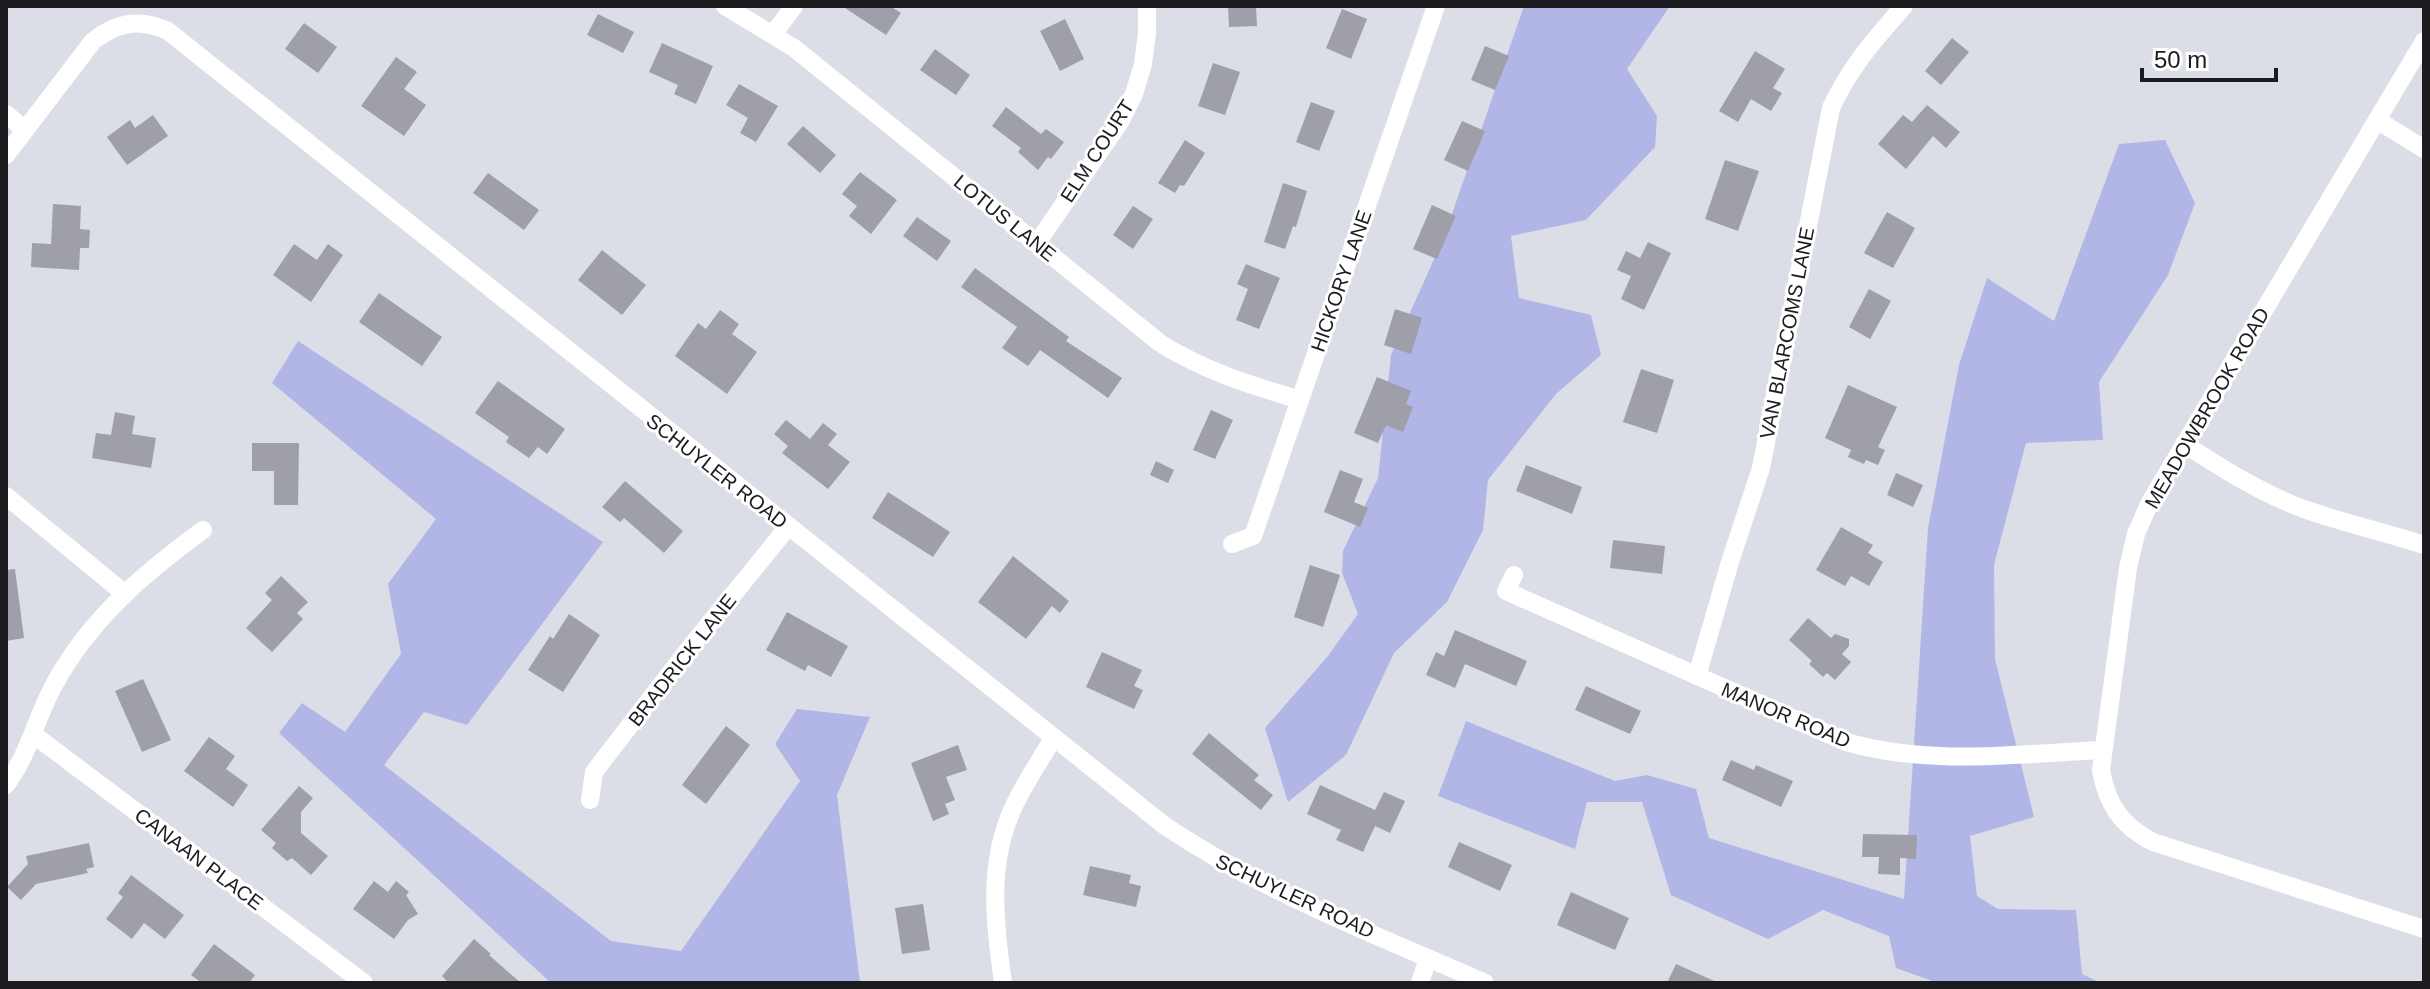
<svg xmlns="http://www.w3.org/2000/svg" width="2430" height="989" viewBox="0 0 2430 989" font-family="Arial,sans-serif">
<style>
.green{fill:#b1b6e6}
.building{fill:#9e9fa8}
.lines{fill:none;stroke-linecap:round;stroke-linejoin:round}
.minor{stroke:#fff;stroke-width:18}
.labels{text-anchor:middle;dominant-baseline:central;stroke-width:6;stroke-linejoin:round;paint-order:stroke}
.street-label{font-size:20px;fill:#1c1c20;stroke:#fff}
</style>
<rect width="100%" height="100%" fill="#dcdee7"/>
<g class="green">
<path d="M1524 6H1670L1627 69 1657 116 1655 147 1586 220 1511 236 1519 298 1591 315 1601 355 1556 394 1488 480 1483 530 1447 602 1394 653 1346 755 1288 802 1265 728 1328 656 1358 614 1342 573 1343 551 1378 478 1391 355 1444 237Z"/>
<path d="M2165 140 2195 203 2168 275 2099 382 2103 440 2026 443 1994 565 1995 659 2034 817 1970 836 1977 896 1998 909 2076 910 2082 974 2101 983H1938L1896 968 1889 936 1823 910 1768 939 1671 895 1642 802H1587L1575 849 1438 796 1466 721 1615 781 1647 775 1696 789 1709 838 1904 899 1928 528 1959 365 1987 278 2054 321 2119 144Z"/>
<path d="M298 341 603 542 467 725 424 712 384 765 611 941 681 951 800 781 775 744 797 709 870 717 837 795 860 983H551L279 733 302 703 345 732 401 654 388 584 436 519 272 383Z"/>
</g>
<g class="building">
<path d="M842 6H890L901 13 886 35Z"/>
<path d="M1228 6H1256L1257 26 1229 27Z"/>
<path d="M1342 9 1367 19 1351 59 1326 48Z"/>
<path d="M598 14 634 32 623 53 587 35Z"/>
<path d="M1065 19 1084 59 1060 71 1040 31Z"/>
<path d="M304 23 337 47 318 73 285 49Z"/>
<path d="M1952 38 1969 52 1941 85 1925 71Z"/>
<path d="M662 43 713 66 696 104 674 94 678 85 649 72Z"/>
<path d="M1485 46 1509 56 1495 90 1471 80Z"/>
<path d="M935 49 970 75 956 95 920 70Z"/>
<path d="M1755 51 1785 69 1773 88 1782 93 1771 111 1751 99 1738 122 1719 111Z"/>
<path d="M396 57 417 72 404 89 426 105 404 136 361 106Z"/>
<path d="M1213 63 1240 72 1225 115 1198 106Z"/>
<path d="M739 84 778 106 756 142 740 133 748 118 726 105Z"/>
<path d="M1311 102 1335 111 1319 151 1296 142Z"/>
<path d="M1927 105 1960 132 1946 148 1933 136 1906 169 1878 144 1903 115 1912 122Z"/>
<path d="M1006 107 1041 134 1046 129 1064 142 1051 159 1048 157 1038 170 1018 152 1021 148 992 126Z"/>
<path d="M153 115 168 136 127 165 107 137 130 120 135 128Z"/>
<path d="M1462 121 1485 131 1468 171 1444 160Z"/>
<path d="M803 126 836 155 820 173 787 144Z"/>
<path d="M1185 140 1205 153 1184 186 1180 185 1175 193 1158 183Z"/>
<path d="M1725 160 1759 171 1738 231 1705 219Z"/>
<path d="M860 172 897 200 871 234 849 216 857 206 842 194Z"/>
<path d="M488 173 539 210 524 230 473 193Z"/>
<path d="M1283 183 1307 191 1296 227 1293 226 1285 249 1264 242Z"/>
<path d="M53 204 81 206 80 229 90 230 89 248H80L79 270 31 267 32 243 51 244Z"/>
<path d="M1432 205 1456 216 1437 259 1413 249Z"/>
<path d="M1133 206 1153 219 1133 249 1113 235Z"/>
<path d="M1887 212 1915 228 1893 268 1864 253Z"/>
<path d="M917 217 951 241 937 261 903 236Z"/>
<path d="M1648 242 1671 253 1644 310 1621 299 1631 276 1617 270 1626 251 1640 258Z"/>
<path d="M294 244 317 260 328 244 343 255 311 302 273 275Z"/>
<path d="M602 250 646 285 622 315 578 280Z"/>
<path d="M1246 264 1280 278 1259 329 1236 320 1248 289 1237 284Z"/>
<path d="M975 268 1069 337 1066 341 1122 378 1108 398 1040 350 1028 366 1002 348 1017 327 961 287Z"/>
<path d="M1869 289 1891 301 1870 339 1849 327Z"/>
<path d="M379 293 442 337 422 366 359 322Z"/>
<path d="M1395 309 1422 318 1411 354 1384 345Z"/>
<path d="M720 310 739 324 732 334 757 352 727 394 675 356 698 323 706 329Z"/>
<path d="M1641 369 1674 380 1657 433 1623 422Z"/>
<path d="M1377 377 1411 391 1406 404 1413 407 1403 432 1386 425 1378 443 1354 433Z"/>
<path d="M498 381 565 429 547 454 538 447 529 458 506 442 509 437 475 413Z"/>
<path d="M1848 385 1897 407 1878 447 1885 450 1878 465 1866 460 1864 464 1848 457 1851 450 1825 438Z"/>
<path d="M1211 410 1233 420 1215 459 1193 450Z"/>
<path d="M115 412 135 416 132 434 156 438 151 468 92 458 96 433 111 435Z"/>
<path d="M786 420 810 439 823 423 837 434 828 445 850 462 828 489 782 453 788 446 774 434Z"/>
<path d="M252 443H299L298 505H274V471H252Z"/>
<path d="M1156 461 1174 470 1168 483 1150 475Z"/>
<path d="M1526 465 1582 487 1572 514 1516 491Z"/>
<path d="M1340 470 1363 479 1354 502 1368 508 1360 527 1324 512Z"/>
<path d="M1896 473 1923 485 1913 507 1887 495Z"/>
<path d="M625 481 683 531 664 553 624 518 620 522 602 507Z"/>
<path d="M888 492 950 532 933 557 872 518Z"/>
<path d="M1841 527 1873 545 1868 553 1883 562 1869 586 1851 576 1845 586 1816 570Z"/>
<path d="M1613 540 1665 546 1662 574 1610 568Z"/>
<path d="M1013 556 1069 601 1060 613 1052 606 1026 639 978 602Z"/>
<path d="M1310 565 1340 575 1323 627 1294 617Z"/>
<path d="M15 569 24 638 6 641V570Z"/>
<path d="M281 576 308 602 297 613 303 619 272 652 246 628 272 600 265 593Z"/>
<path d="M787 612 848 646 831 677 808 665 805 671 766 650Z"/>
<path d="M569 614 600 635 563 692 528 670 550 636 553 639Z"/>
<path d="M1808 618 1831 638 1835 634 1849 639V646L1842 654 1851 662 1835 680 1827 673 1823 677 1809 664 1812 661 1789 640Z"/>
<path d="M1455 630 1527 661 1516 686 1465 664 1455 688 1426 675 1436 652 1444 656Z"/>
<path d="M1102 652 1142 670 1134 686 1143 690 1134 709 1086 687Z"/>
<path d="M143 679 171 740 142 752 115 691Z"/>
<path d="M1586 686 1641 711 1630 734 1575 710Z"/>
<path d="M726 726 750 745 706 804 682 785Z"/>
<path d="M1209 733 1259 775 1254 780 1273 795 1261 810 1192 754Z"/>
<path d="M209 737 235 756 226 769 248 785 233 807 184 771Z"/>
<path d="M958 745 967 770 946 777 955 800 945 804 949 814 933 821 911 763Z"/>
<path d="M1731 760 1754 770 1756 765 1793 781 1781 807 1722 780Z"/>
<path d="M1320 785 1375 810 1384 792 1405 801 1390 833 1375 826 1363 852 1336 840 1341 830 1307 814Z"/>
<path d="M299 786 313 798 301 812V833L328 856 311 875 292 858 287 861 272 848 276 843 261 830Z"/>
<path d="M1863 834 1917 835 1916 859 1900 858V875L1878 874 1879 857H1862Z"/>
<path d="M1459 842 1512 865 1500 891 1448 867Z"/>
<path d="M89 843 94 867 86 869 88 873 36 884 21 900 7 887 28 864 26 856Z"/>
<path d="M1090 866 1131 875 1129 883 1141 886 1136 907 1083 895Z"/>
<path d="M131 875 184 915 165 939 144 923 132 939 106 919 123 897 118 893Z"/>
<path d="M374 881 388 892 396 881 409 892 406 895 418 914 408 920 394 939 353 909Z"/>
<path d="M1571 892 1629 918 1615 950 1557 925Z"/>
<path d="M923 904 930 950 902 954 895 908Z"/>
<path d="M474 939 491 954 489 955 521 983H449L442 976Z"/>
<path d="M214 944 255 975 249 983H202L191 975Z"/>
<path d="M1676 964 1719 983H1667Z"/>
</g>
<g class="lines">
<g class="minor">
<path d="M725 6 794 48 1160 343C1204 371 1250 385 1300 400"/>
<path d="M773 34 794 6"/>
<path d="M2424 41 2150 502 2136 534 2128 568 2101 770C2107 804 2121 826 2153 842L2424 929"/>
<path d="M6 114 25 130"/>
<path d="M2377 120 2424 149"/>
<path d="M6 155 93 41C117 22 140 18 168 31L1165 826C1264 892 1376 935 1485 983"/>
<path d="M1037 243 1120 122 1134 94 1143 64 1147 33V6"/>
<path d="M2184 444C2223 469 2261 493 2304 509 2343 523 2385 532 2424 545"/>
<path d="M6 496 124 593"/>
<path d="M1232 544 1253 536 1436 6"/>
<path d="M1514 575 1506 591 1846 742C1929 766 2016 754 2102 750"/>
<path d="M1697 676 1730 562 1761 468 1831 108C1849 68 1875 39 1904 6"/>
<path d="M34 735 364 983"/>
<path d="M6 785C29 754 36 718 54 685 89 620 144 573 203 530"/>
<path d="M590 800 594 772 688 650 788 527"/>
<path d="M1003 983C995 923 987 865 1013 808 1024 784 1040 761 1053 738"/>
<path d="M1420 983 1428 958"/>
</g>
</g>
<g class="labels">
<g class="street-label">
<text transform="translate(1097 151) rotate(-57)">ELM COURT</text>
<text transform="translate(1005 218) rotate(39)">LOTUS LANE</text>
<text transform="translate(1341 281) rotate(-71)">HICKORY LANE</text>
<text transform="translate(1787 333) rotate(-79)">VAN BLARCOMS LANE</text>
<text transform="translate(2207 408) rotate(-60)">MEADOWBROOK ROAD</text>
<text transform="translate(717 471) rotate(38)">SCHUYLER ROAD</text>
<text transform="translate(682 660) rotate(-52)">BRADRICK LANE</text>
<text transform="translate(1786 715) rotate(23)">MANOR ROAD</text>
<text transform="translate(199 859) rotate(37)">CANAAN PLACE</text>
<text transform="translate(1295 896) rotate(25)">SCHUYLER ROAD</text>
</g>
</g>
<rect width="2430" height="989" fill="none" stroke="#1c1c20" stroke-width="16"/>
<path d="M2142 68v12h134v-12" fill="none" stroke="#1c1c20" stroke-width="4"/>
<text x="2154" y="68" font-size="24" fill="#1c1c20" stroke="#ffffff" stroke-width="6" paint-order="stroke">50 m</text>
</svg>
